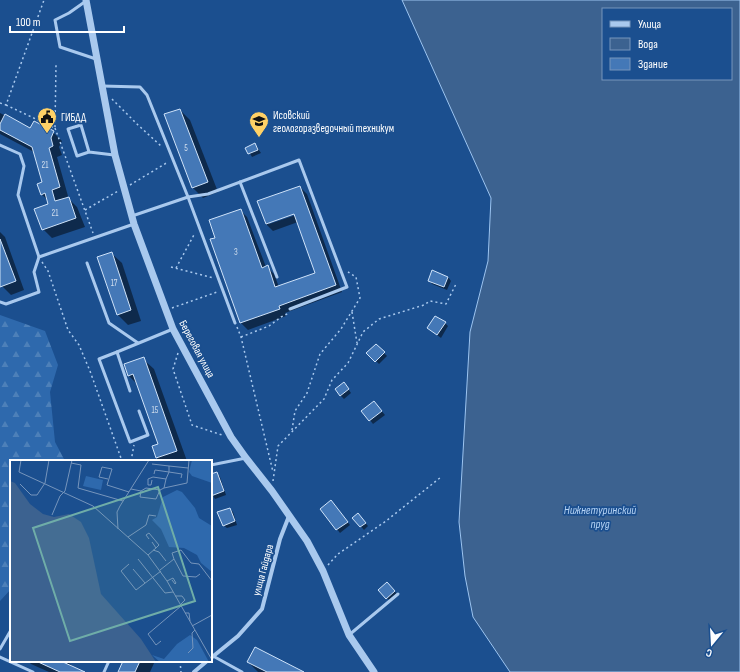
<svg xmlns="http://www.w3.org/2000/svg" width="740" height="672" viewBox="0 0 740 672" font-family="'Sofia Sans Condensed',sans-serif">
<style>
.forest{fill:url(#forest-firs)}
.water{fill:#3c6290;stroke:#9cc4f0;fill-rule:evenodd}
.shadow{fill:#0007;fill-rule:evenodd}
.building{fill:#4478b7;stroke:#cfe3fa}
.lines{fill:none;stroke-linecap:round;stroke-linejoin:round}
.path{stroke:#a9c9ee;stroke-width:1.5;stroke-dasharray:2 3;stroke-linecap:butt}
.service{stroke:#a9c9ee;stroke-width:3}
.minor{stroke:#a9c9ee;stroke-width:4}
.tertiary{stroke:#a9c9ee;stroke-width:7}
.labels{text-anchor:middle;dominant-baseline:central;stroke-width:3.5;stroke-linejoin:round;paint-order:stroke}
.number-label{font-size:9px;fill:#d0dded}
.poi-label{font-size:11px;fill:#fff;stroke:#1b4f8f;text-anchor:start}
.street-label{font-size:11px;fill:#fff;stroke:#1b4f8f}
.water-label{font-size:12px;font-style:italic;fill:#b5d3f5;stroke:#1b4f8f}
.inset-road{fill:none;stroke:#7695bc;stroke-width:1}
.view{fill:#6fada8;fill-opacity:0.15;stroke:#6fada8;stroke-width:2}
.inset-edge{fill:none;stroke:#fff;stroke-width:2}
</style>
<defs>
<pattern id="forest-firs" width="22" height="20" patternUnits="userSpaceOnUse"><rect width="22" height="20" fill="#2e69ad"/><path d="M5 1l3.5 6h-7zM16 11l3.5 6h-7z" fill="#4d80b9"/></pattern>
</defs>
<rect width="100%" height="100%" fill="#1b4f8f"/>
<path class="forest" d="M0 315 45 331 58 365 50 392 55 442 65 461H11V589L0 601Z"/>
<path class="water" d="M402 0H740V672H510L473 617 465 576 459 522 470 332 488 261 491 198ZM603 9H731V79H603Z"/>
<g class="shadow">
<path d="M180 110 190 120 218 192 203 198 193 188Z"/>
<path d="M0 113 31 129 53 132 62 141 59 147 62 155 57 157 68 196 67 197 77 207 85 227 52 238 43 229 50 205 49 201 41 194 43 182 34 152 0 134Z"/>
<path d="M255 144 261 153 252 157 247 148Z"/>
<path d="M300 187 307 194 342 292 285 313 286 316 248 330 241 323 216 238 240 210 247 217 266 267H267L274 274 279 287 316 273 298 222 273 231 266 224 259 202ZM298 212 299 214 269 224V222Z"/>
<path d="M0 232 5 237 24 290 11 295 2 286 0 281Z"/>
<path d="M111 253 122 263 141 321 128 325 118 315Z"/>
<path d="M448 277 451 281 447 290 432 284 429 280Z"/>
<path d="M445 323 448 326 441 338 428 328Z"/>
<path d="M376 345 387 356 379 364 368 353Z"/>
<path d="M143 359 154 369 187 461H160L157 458 153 447 160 445 138 385 129 376Z"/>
<path d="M347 387 351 393 344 399 340 395Z"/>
<path d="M374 402 385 415 373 424 363 411Z"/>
<path d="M217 473 220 477 226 495 215 499 211 492V475Z"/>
<path d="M334 505 350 525 340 533 321 509Z"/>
<path d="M230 509 233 512 237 525 227 528 223 525Z"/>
<path d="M354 518H361L368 526 364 530Z"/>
<path d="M387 583 397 594 390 601 379 590Z"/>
<path d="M28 661H67L78 672H49L31 664Z"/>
<path d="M124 661H155L150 672H119Z"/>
<path d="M248 662 301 672H258Z"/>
</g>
<g class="building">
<path d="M180 109 208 182 192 188 164 114Z"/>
<path d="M5 114 30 128 34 121 54 131 51 138 53 146 49 148 60 187 52 190 55 201 69 197 76 218 42 230 34 209 48 204 45 193 41 195 37 184 42 182 32 147 0 130V124Z"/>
<path d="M255 143 258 150 248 154 245 148Z"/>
<path d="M300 186 336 285 279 306 280 309 240 323 210 239 215 238 209 220 241 209 262 268 268 265 275 287 315 273 294 214 266 224 257 201Z"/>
<path d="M0 239 16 281 0 287Z"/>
<path d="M112 252 131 310 117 315 97 257Z"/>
<path d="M432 270 448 277 444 287 428 281Z"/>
<path d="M435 316 446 322 437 335 427 328Z"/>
<path d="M376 344 385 352 375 362 366 353Z"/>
<path d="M144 357 177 451 156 458 152 446 158 444 133 374 128 376 124 364Z"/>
<path d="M344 382 349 389 340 396 335 389Z"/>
<path d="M374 401 382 411 369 421 361 411Z"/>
<path d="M217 472 224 491 211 496V474Z"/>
<path d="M331 500 348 522 336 530 320 509Z"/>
<path d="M230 508 235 521 223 526 217 512Z"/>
<path d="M358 513 366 523 360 527 352 518Z"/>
<path d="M387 582 395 591 386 599 378 590Z"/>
<path d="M255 647 304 672H267L247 662Z"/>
<path d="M36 661H63V662L85 672H60Z"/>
<path d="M123 661H140L135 672H118Z"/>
</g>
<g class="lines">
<g class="path">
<path d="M112 99 138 125 161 146"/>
<path d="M0 103 6 105 44 0"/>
<path d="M6 105 55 128 56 65"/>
<path d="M55 128 93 233"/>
<path d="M130 185 168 162"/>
<path d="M85 210 118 191"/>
<path d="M42 262 48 271 68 330 79 345 90 371 122 461"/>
<path d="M171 267 214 278"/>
<path d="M176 268 195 233"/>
<path d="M172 308 217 292"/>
<path d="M352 312 357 343"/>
<path d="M237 327 241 337 273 472"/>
<path d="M241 337 269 326 281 317 289 313"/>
<path d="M178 353 173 369 192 425 222 435"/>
<path d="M292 430 295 411 307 393 320 354 341 329 360 298 356 277 348 272"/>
<path d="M131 461 134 445"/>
<path d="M273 481 278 446 324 399 332 380 348 363 363 332 379 319 424 305 430 301 446 304 456 284"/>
<path d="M328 565 338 554 386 521 441 477"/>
<path d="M180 661 181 672"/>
</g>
<g class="service">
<path d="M86 1 69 13 55 20 60 47 96 59"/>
<path d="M102 86 140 87 147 95 188 197 235 323"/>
<path d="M0 145 20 154 24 166 18 195 39 257"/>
<path d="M89 152 81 125 68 129 77 156 89 152 114 155"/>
<path d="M240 182 277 277"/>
<path d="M132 216 188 197 208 194 299 160 347 287 290 309"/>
<path d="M87 263 109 323 138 343"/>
<path d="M0 302 6 304 39 292 34 272 39 257 134 224"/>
<path d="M117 352 99 359 130 442 148 435 139 411"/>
<path d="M130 391 117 352 173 329"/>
<path d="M211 465 246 458"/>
<path d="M349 635 398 594"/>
<path d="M0 649 11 630"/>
<path d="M213 656 242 672"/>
<path d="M0 657 33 672"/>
<path d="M104 672 109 661"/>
</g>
<g class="minor">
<path d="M211 658 238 636 262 609 280 539 289 516"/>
<path d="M194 672 207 661"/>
</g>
<path class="tertiary" d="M86 0 115 155 134 224 173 329 231 437 246 458 272 491 307 541 323 571 349 635 374 672"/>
</g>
<defs>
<g id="civic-pin" transform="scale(1)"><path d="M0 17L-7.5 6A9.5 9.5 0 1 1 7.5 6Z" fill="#ffd166" stroke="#1b4f8f"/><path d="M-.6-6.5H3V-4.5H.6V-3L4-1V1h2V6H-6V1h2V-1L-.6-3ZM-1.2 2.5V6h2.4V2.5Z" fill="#111"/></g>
<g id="university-pin" transform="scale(1)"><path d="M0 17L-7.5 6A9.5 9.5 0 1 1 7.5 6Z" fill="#ffd166" stroke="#1b4f8f"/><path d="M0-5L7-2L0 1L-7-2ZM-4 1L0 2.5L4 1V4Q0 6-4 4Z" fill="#111"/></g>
</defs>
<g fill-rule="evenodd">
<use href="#civic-pin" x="47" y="117"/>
<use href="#university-pin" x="259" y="121"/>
</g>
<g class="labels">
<g class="number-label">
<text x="186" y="148">5</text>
<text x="45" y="165">21</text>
<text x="55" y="213">21</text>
<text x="236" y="252">3</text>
<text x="114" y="283">17</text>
<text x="155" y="410">15</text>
</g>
<g class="poi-label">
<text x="273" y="115">Исовский<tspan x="273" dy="13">геологоразведочный техникум</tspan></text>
<text x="61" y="117">ГИБДД</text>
</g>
<g class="street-label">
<text transform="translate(197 349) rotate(62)">Береговая улица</text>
<text transform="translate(263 570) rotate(-75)">улица Гайдара</text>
</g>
<g class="water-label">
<text x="600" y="510">Нижнетуринский<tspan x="600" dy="14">пруд</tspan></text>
</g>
</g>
<g transform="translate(10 460)">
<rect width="202" height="202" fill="#1b4f8f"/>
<path d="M167 30 172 32 185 48 189 58 202 66V112L191 103 187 95 174 88 159 87 151 69 142 60 147 57 153 37ZM180 175 187 180 199 202H150L142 195 154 199 167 184Z" fill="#2e69ad"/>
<path d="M182 0H202V23L182 16 179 12ZM76 16 93 20 91 30 73 26Z" fill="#2e69ad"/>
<path d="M0 21 5 23 20 44 33 54 44 57 59 54 71 62 79 78 91 134 131 179 146 202H0Z" fill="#3c6290"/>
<path class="inset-road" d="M11 0 9 12 83 46 138 95 157 121 202 200M61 3 71 5 68 28 113 41M142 4 159 6M171 18 172 14 159 12V6L178 8M98 19 89 17 92 7 102 9 97 25 119 32M142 20 141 25H138V19L143 17 156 19 159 12 145 10 144 14M10 24 21 35H27L35 23 39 0M154 28 177 23 179 0M121 29 131 31 130 37 146 39 150 30 136 28 131 31M150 30 154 28 156 19M55 31 62 0M42 55 50 36 55 31M108 69 107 52 110 46 139 0M118 77 136 65 139 55 146 56M139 79 136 75 139 73 149 85 146 88M143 90 149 92 156 101M138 95 146 88 142 82M128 99 155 133 163 132M164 99 173 116 186 117 190 114M119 104 111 111 126 130 151 111M123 109 135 123M150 110 164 99 162 93 171 90 181 103 189 104 202 121M157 121 163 118 166 123 165 124 162 120M165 136H172L175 140 170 145M175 153H179L180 161M182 166 202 155M151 181 146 185 138 174 171 146M178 193 183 188 182 173 185 170"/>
<path class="view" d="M148 27 185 141 60 181 23 68Z"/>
<rect width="202" height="202" class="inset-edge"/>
</g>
<rect x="602" y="8" width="130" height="72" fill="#1b4f8f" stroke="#7695bc"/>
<rect x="610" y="21" width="20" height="6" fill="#a9c9ee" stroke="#7695bc"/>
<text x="638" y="28" font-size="12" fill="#ffffff">Улица</text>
<rect x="610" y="38" width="20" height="12" fill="#3c6290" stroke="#7695bc"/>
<text x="638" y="48" font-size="12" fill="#ffffff">Вода</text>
<rect x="610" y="58" width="20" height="12" fill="#4478b7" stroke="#7695bc"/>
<text x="638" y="68" font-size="12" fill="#ffffff">Здание</text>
<g transform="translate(712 644) rotate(198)" stroke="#1b4f8f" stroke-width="3" paint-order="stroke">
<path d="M0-3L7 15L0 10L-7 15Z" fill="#ffffff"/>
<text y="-6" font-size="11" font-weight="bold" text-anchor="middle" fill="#ffffff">С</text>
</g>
<path d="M10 26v6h114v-6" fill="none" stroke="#ffffff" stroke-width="2"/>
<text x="16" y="26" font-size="12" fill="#ffffff" stroke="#1b4f8f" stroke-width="3" paint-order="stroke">100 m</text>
</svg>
